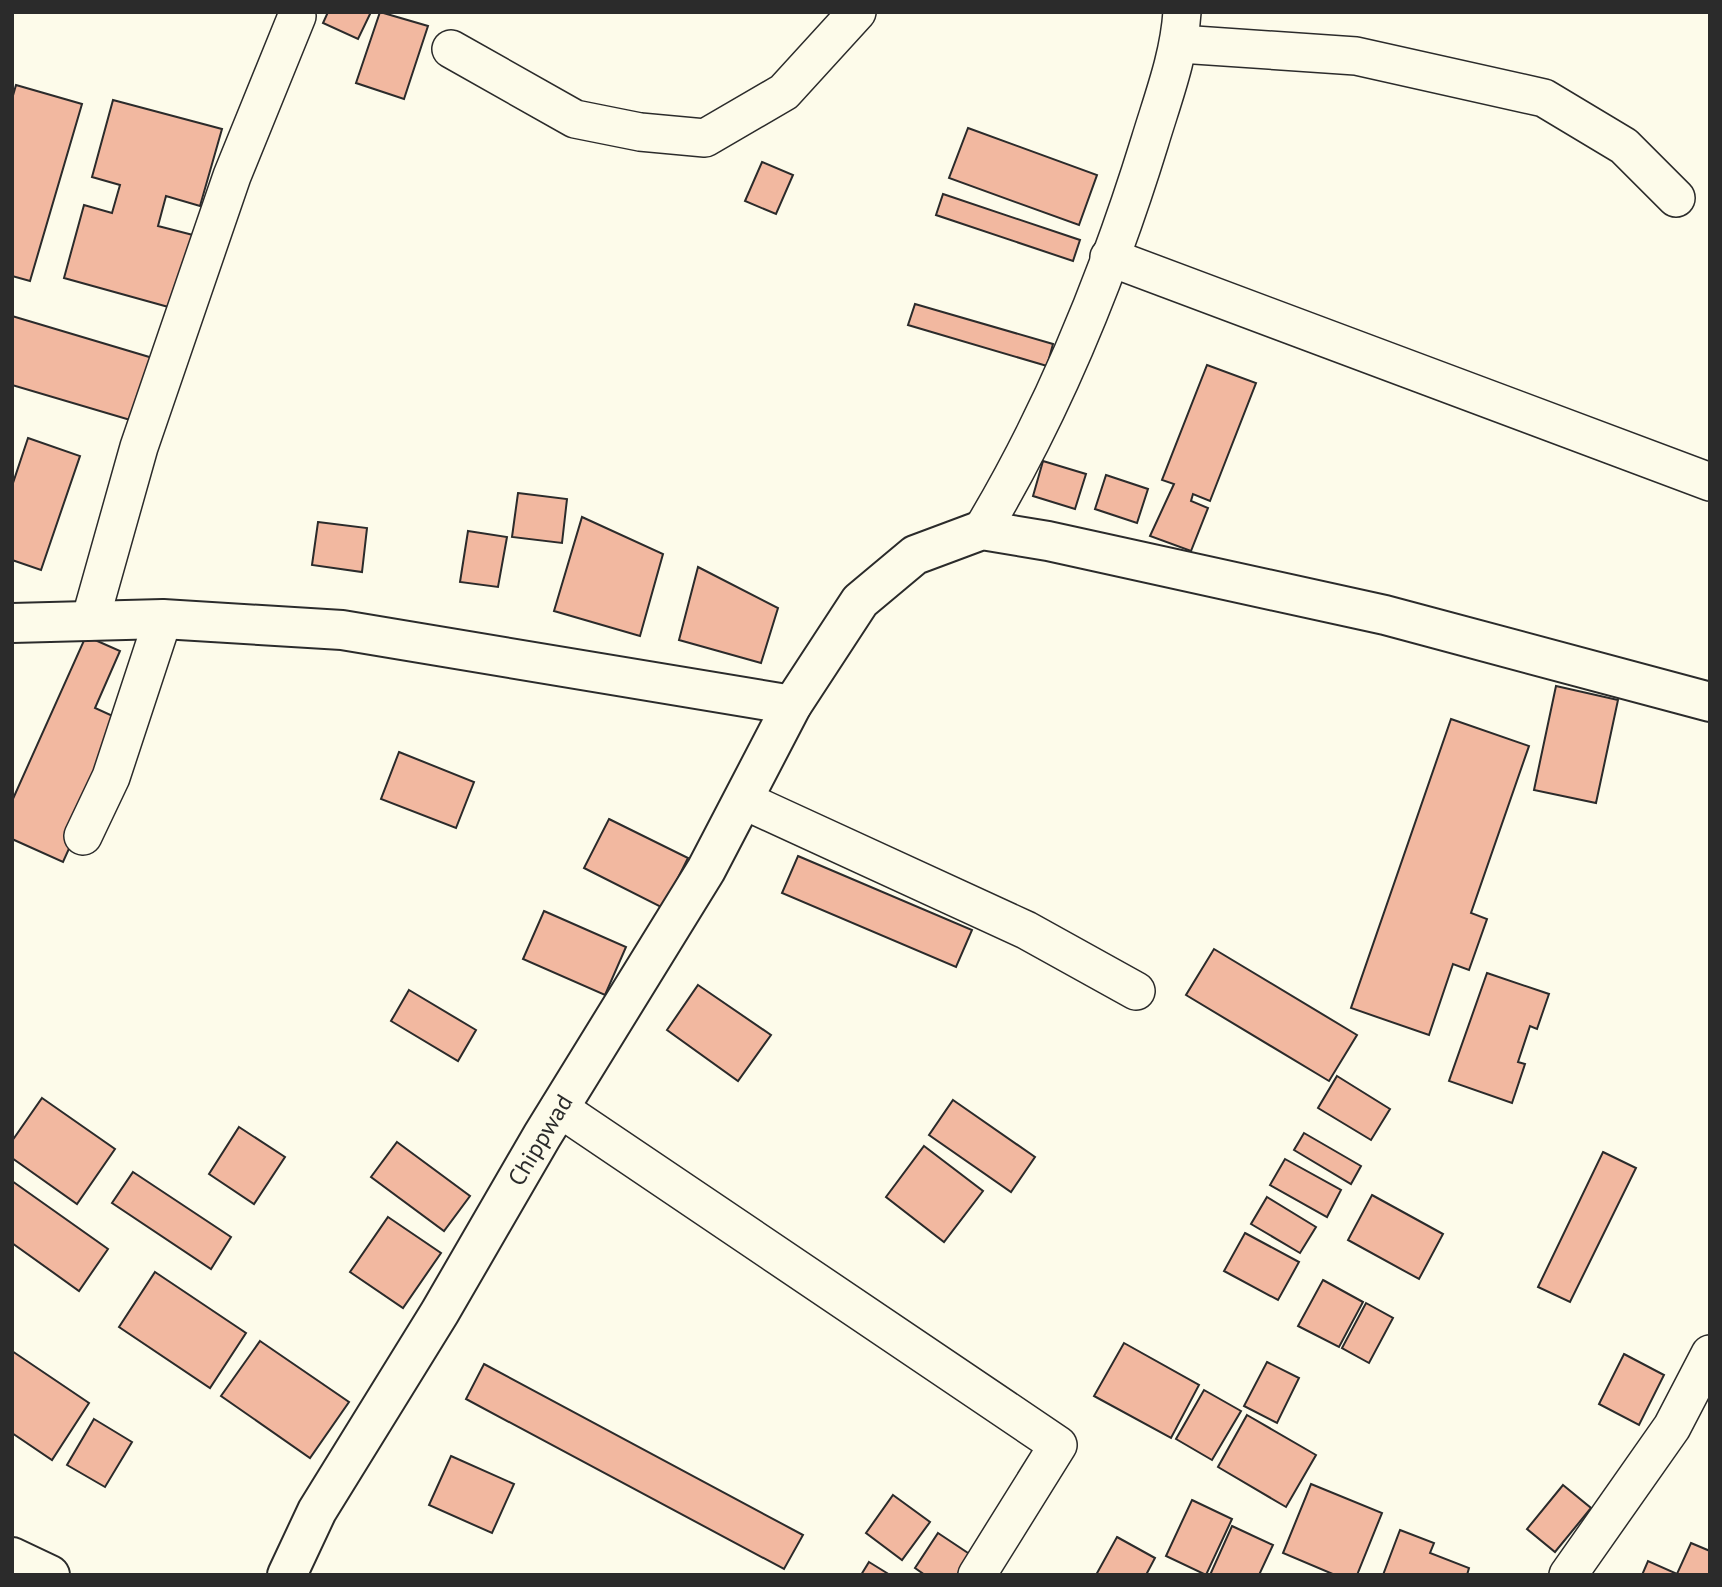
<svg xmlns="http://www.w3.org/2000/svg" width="1722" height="1587" viewBox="0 0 1722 1587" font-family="'PT Sans',sans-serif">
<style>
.building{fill:#f2b8a0;stroke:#2b2b2b;stroke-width:2}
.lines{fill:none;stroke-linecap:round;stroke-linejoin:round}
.minor-casing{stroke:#2b2b2b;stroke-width:40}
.major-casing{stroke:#2b2b2b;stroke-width:42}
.minor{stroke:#fdfbea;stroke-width:37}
.major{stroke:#fdfbea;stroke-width:38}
.labels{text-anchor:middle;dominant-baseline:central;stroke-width:5;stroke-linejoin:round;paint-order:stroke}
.street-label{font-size:24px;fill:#2b2b2b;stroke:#fdfbea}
</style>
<rect width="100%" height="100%" fill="#fdfbea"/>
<g class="building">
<path d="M328 12H371L358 39 323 23Z"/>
<path d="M380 12 428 26 404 99 356 83Z"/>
<path d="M16 85 82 104 30 281 12 276V99Z"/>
<path d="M113 100 222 129 200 206 166 196 158 226 193 235 172 308 64 278 84 205 112 213 120 185 92 177Z"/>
<path d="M968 128 1097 175 1079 225 949 178Z"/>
<path d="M762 162 793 175 776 214 745 201Z"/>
<path d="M943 194 1080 240 1073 261 936 215Z"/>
<path d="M915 304 1053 344 1047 366 908 325Z"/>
<path d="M12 316 156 359 137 422 12 385Z"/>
<path d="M1207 365 1256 383 1210 501 1193 494 1191 501 1208 508 1191 551 1150 536 1174 484 1162 480Z"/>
<path d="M28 438 80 456 41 570 12 560V486Z"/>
<path d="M1043 461 1086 474 1075 509 1033 496Z"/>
<path d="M1106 475 1148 489 1137 523 1095 509Z"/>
<path d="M518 493 567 499 562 543 512 537Z"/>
<path d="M582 517 663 554 640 636 554 611Z"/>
<path d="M318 522 367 528 362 572 312 565Z"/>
<path d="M468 531 507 537 498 587 460 582Z"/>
<path d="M698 567 778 608 761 663 679 640Z"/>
<path d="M86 636 120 651 95 708 126 722 63 862 12 839V801Z"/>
<path d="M1556 686 1618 700 1596 803 1534 790Z"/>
<path d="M1451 719 1529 746 1471 913 1487 919 1469 970 1453 964 1429 1035 1351 1008Z"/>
<path d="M399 752 474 782 456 828 381 799Z"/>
<path d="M609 819 688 858 663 908 584 868Z"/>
<path d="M798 856 972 930 956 967 782 893Z"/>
<path d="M544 911 626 947 605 995 523 959Z"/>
<path d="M1214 949 1357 1035 1329 1081 1186 995Z"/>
<path d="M1487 973 1549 994 1537 1029 1530 1026 1518 1062 1525 1064 1512 1103 1449 1081Z"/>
<path d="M698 985 771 1035 738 1081 667 1030Z"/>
<path d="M409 990 476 1030 458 1061 391 1021Z"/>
<path d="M1337 1076 1390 1109 1371 1140 1318 1108Z"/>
<path d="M42 1098 115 1149 77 1204 12 1158V1141Z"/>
<path d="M953 1100 1035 1157 1011 1192 929 1135Z"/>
<path d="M239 1127 285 1157 254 1204 209 1174Z"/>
<path d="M1304 1133 1361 1166 1351 1184 1294 1150Z"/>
<path d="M397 1142 470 1196 444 1231 371 1177Z"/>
<path d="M924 1146 983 1191 944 1242 886 1197Z"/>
<path d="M1603 1152 1636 1168 1570 1302 1538 1287Z"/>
<path d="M1285 1159 1341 1190 1327 1217 1270 1185Z"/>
<path d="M133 1172 231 1237 211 1269 112 1203Z"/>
<path d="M12 1181 108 1249 79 1291 12 1243Z"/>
<path d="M1372 1195 1443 1234 1419 1279 1348 1240Z"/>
<path d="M1267 1197 1316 1227 1300 1253 1251 1224Z"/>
<path d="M388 1217 441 1253 403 1308 350 1272Z"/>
<path d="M1245 1233 1299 1262 1278 1300 1224 1271Z"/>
<path d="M155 1272 246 1333 210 1388 119 1327Z"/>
<path d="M1323 1280 1363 1302 1339 1347 1298 1326Z"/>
<path d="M1366 1303 1393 1318 1369 1363 1342 1348Z"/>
<path d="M260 1341 349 1402 310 1458 221 1396Z"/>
<path d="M1124 1343 1199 1385 1171 1438 1094 1396Z"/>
<path d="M12 1351 89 1403 52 1460 12 1433Z"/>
<path d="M1624 1354 1664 1375 1639 1425 1599 1404Z"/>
<path d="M1267 1362 1299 1378 1277 1423 1244 1406Z"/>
<path d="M484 1364 803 1535 784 1569 466 1399Z"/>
<path d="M1204 1390 1241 1411 1212 1460 1176 1439Z"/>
<path d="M1247 1415 1316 1455 1286 1507 1218 1467Z"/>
<path d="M94 1419 132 1442 105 1487 67 1465Z"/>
<path d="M451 1456 514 1484 492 1533 429 1505Z"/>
<path d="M1311 1484 1382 1513 1357 1575H1335L1283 1553Z"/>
<path d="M1563 1485 1591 1508 1555 1552 1527 1529Z"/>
<path d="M893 1495 930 1522 902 1560 866 1533Z"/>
<path d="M1192 1500 1232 1519 1206 1575 1166 1556Z"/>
<path d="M1232 1526 1273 1545 1259 1575H1210Z"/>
<path d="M1400 1530 1434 1543 1430 1553 1469 1568 1467 1575H1383Z"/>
<path d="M938 1533 971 1555 957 1575H925L915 1568Z"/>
<path d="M1117 1537 1155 1558 1146 1575H1096Z"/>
<path d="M1691 1543 1710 1551V1575H1642L1648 1561 1677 1574Z"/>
<path d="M869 1562 890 1575H861Z"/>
</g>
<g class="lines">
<g class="minor-casing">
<g id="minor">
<path d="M1180 44 1356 56 1544 98 1624 146 1676 198"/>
<path d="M451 49 575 119 640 132 705 138 784 92 857 12"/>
<path d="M1109 257 1710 482"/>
<path d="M982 530C1054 410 1109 274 1150 141 1163 98 1179 57 1182 12"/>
<path d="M90 621 139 447 232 176 297 16"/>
<path d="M743 800 1026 930 1136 991"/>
<path d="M83 836 111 777 163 619"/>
<path d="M559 1108 1058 1445 977 1575"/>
<path d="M1568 1575 1672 1427 1710 1354"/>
</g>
</g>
<g class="major-casing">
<g id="major">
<path d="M12 623 163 619 342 630 792 705"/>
<path d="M12 1557 50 1575"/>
<path d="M287 1575 317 1511 440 1312 542 1136 706 870 792 705 860 601 915 555 982 530 1048 541 1385 615 1710 702"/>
</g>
</g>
<use href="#minor" class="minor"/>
<use href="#major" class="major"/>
</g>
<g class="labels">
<g class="street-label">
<text transform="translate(540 1140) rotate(-59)">Chippwad</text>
</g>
</g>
<rect width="1722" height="1587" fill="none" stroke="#2b2b2b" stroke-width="28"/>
</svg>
